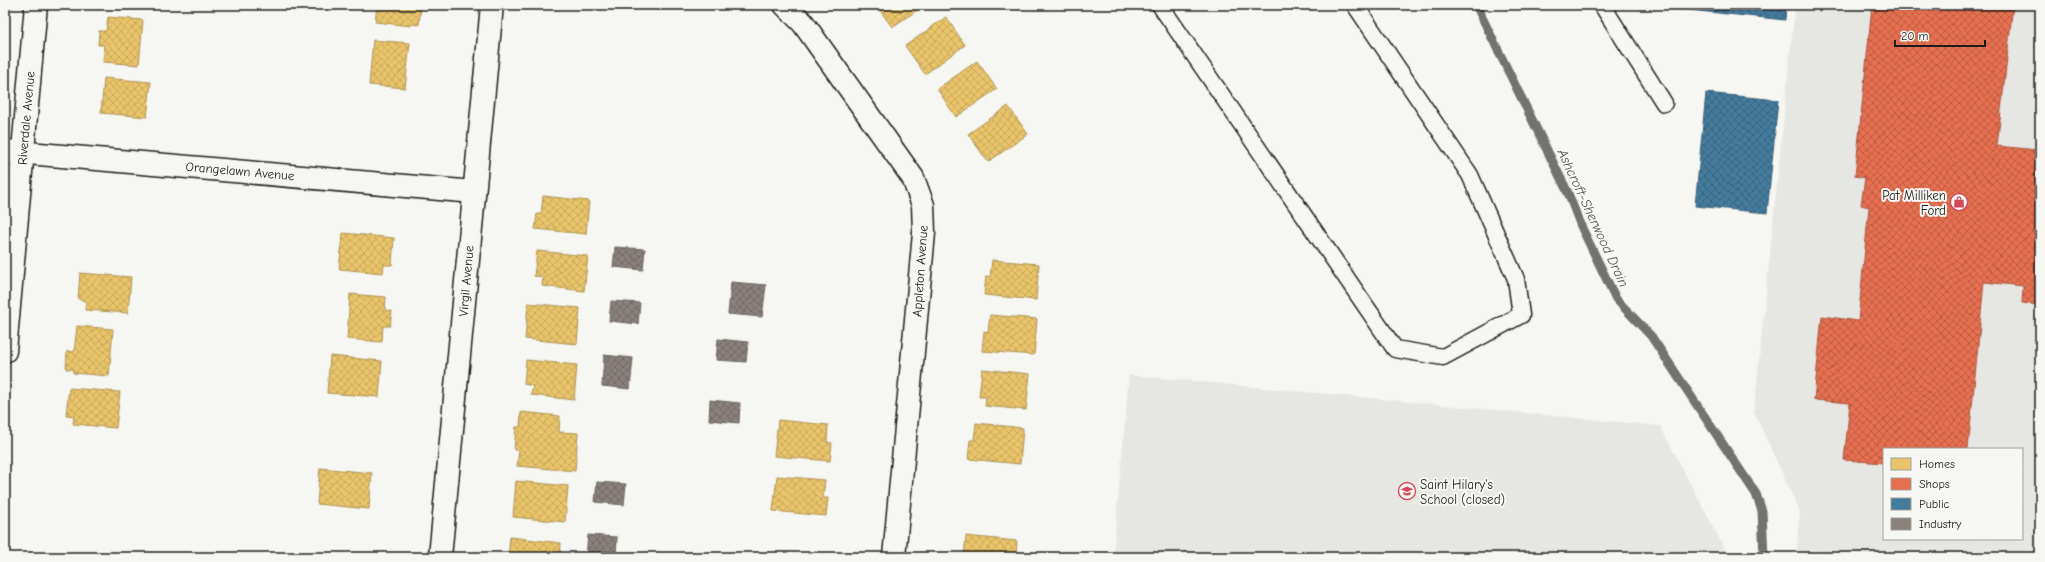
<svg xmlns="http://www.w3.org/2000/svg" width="2045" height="562" viewBox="0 0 2045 562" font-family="'Comic Neue',sans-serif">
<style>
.built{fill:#e6e6e2;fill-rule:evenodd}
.homes{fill:url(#homes-cross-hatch);stroke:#ac9253}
.shops{fill:url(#shops-cross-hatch);stroke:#aa5641}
.public{fill:url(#public-cross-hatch);stroke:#395e76}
.industry{fill:url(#industry-cross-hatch);stroke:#69635f}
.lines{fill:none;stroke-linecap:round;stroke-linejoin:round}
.stream{stroke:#727271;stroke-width:9}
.lane-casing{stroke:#1c1c1c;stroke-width:19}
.street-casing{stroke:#1c1c1c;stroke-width:25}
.lane{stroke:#f6f6f2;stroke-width:16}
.street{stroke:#f6f6f2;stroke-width:22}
.labels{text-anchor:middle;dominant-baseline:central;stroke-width:4;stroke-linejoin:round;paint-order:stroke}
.street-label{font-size:13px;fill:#1c1c1c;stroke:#f6f6f2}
.poi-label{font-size:13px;fill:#1c1c1c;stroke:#f6f6f2;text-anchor:end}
.water-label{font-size:14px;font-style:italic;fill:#565654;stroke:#f6f6f2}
</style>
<defs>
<pattern id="homes-cross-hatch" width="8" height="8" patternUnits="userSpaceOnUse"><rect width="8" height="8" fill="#e9c46a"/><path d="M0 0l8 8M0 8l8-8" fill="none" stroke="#c7a85b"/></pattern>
<pattern id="shops-cross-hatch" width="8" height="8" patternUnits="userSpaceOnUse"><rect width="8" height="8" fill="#e76f51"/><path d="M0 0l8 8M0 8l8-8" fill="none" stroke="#ba5a42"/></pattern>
<pattern id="public-cross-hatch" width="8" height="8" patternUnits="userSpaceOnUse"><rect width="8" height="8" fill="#457b9d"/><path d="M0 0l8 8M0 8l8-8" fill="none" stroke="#39647f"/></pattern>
<pattern id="industry-cross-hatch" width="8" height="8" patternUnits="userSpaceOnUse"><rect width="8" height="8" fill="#8a817c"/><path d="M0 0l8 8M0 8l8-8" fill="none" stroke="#706965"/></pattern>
</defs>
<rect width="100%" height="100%" fill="#f6f6f2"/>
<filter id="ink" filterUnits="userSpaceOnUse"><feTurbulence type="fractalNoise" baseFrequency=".025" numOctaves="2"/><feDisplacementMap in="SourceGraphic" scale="8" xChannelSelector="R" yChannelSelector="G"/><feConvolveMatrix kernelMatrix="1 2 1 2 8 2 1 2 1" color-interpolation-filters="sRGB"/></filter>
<g filter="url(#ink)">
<g class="built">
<path d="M1795 5H2040V557H1796L1800 512 1754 412ZM1884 449H2022V539H1884Z"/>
<path d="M1129 375 1660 426 1729 557H1113Z"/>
</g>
<g class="homes">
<path d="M377 5H421L419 25 411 24V26L375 22Z"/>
<path d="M876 5H925L892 27Z"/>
<path d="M108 17 143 20 139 65 103 62 104 45H98L99 31H106Z"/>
<path d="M946 17 965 45 925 74 905 46Z"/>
<path d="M373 40 410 43 405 88 369 85Z"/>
<path d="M977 61 997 89 956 117 937 89Z"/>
<path d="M104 78 151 82 147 117 101 113Z"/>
<path d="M1008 106 1028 134 988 162 968 134Z"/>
<path d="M543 196 589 201 586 234 535 229 537 214H541Z"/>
<path d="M343 233 394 238 392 265H384L383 273 339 269Z"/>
<path d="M537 251 588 256 584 291 542 286 543 277 534 276Z"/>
<path d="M992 260 1039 264 1036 300 984 295 986 276 990 277Z"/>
<path d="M80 273 131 277 128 313 85 310 86 301 78 299Z"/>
<path d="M350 294 386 297 385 310 392 311 390 326H383L382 342 347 339Z"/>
<path d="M528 303 580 308 577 344 525 339Z"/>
<path d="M990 315 1037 319 1034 355 982 351 984 331 988 332Z"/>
<path d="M77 326 113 329 109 376 73 373V369H66L67 351 74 352Z"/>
<path d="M330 356 382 361 379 397 327 393Z"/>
<path d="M526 360 577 365 574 400 531 395 533 386 524 384Z"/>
<path d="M982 369 1030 374 1026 410 985 406 986 397H979Z"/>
<path d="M69 388 120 392 116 428 73 424 74 416 66 415Z"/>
<path d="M521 412 560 416 559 432 578 433 575 471 517 466 519 450H514L516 427H520Z"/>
<path d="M778 420 828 425 827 442 832 443 830 461 774 456Z"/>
<path d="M976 423 1023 428 1020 464 968 459 970 440H974Z"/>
<path d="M320 468 372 473 369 509 317 504Z"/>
<path d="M777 476 825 480 823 498H828L826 516 773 511Z"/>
<path d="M516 481 568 486 565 522 513 517Z"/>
<path d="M966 536 1017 541 1016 557H964Z"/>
<path d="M510 537 561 543 560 557H508Z"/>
</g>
<path class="shops" d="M1872 5H2013L1997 146 2038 150 2040 124V305L2022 303 2023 286 1984 282 1968 449H1884V463L1844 460 1850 403 1814 400 1822 316 1858 321 1869 207 1861 205 1865 178 1855 176Z"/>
<g class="public">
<path d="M1641 5H1786L1785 20Z"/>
<path d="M1706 93 1778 100 1767 213 1695 206Z"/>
</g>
<g class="industry">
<path d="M615 247 645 249 643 270 613 267Z"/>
<path d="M731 282 766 285 762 317 728 314Z"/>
<path d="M611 301 640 303 638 324 609 321Z"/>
<path d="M718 339 748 342 746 362 716 360Z"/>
<path d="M604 355 633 358 630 389 602 386Z"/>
<path d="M710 400 740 403 739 423 709 420Z"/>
<path d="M597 482 626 484 624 505 595 502Z"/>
<path d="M588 535 617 537 616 557H586Z"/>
</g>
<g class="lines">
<path class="stream" d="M1476 5 1568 193 1580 224 1616 299 1651 336 1756 494 1762 511 1764 557"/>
<g class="lane-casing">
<g id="lane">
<path d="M1160 5 1395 349 1443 357 1521 315 1516 279 1470 175 1355 5"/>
<path d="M1602 5 1664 103"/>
</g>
</g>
<g class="street-casing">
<g id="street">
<path d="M785 5 803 23 913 178 923 205 924 233 894 557"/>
<path d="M5 151 474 192"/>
<path d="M5 351 36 5"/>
<path d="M440 557 492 5"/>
</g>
</g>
<use href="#lane" class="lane"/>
<use href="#street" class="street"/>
</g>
</g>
<defs>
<g id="shop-ring" transform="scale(0.9)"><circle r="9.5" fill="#f6f6f2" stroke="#d1495b" stroke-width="1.5"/><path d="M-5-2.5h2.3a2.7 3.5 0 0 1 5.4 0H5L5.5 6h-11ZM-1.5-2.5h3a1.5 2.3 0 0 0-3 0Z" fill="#d1495b"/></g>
<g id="school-ring" transform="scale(0.9)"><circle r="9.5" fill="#f6f6f2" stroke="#d1495b" stroke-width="1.5"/><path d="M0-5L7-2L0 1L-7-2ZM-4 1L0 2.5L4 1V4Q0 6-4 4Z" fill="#d1495b"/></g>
</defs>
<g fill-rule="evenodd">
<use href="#shop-ring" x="1959" y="202"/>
<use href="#school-ring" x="1407" y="491"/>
</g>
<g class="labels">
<g class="street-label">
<text transform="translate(26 118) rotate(-85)">Riverdale Avenue</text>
<text transform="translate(240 171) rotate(5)">Orangelawn Avenue</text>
<text transform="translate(920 271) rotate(-86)">Appleton Avenue</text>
<text transform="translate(466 281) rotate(-85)">Virgil Avenue</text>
</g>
<g class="poi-label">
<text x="1946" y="195">Pat Milliken<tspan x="1946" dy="15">Ford</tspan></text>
<text x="1420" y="484" text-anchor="start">Saint Hilary's<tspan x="1420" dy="15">School (closed)</tspan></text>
</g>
<g class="water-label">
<text transform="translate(1593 218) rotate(65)">Ashcroft-Sherwood Drain</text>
</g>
</g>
<rect width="2045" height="562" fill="none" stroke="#f6f6f2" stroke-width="20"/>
<rect x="10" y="10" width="2025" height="542" fill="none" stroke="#1c1c1c" stroke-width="1.5" filter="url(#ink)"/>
<rect x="1883" y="448" width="140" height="92" fill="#f6f6f2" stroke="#9f9f9c"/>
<rect x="1891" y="458" width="20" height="12" fill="#e9c46a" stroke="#9f9f9c"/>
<text x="1919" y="468" font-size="12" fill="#1c1c1c">Homes</text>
<rect x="1891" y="478" width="20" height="12" fill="#e76f51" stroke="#9f9f9c"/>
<text x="1919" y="488" font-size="12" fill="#1c1c1c">Shops</text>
<rect x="1891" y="498" width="20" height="12" fill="#457b9d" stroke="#9f9f9c"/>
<text x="1919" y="508" font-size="12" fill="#1c1c1c">Public</text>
<rect x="1891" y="518" width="20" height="12" fill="#8a817c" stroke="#9f9f9c"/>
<text x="1919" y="528" font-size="12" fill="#1c1c1c">Industry</text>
<path d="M1895 40v6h90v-6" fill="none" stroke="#1c1c1c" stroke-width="2"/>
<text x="1901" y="40" font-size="12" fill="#1c1c1c" stroke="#f6f6f2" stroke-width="3" paint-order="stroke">20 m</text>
</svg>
